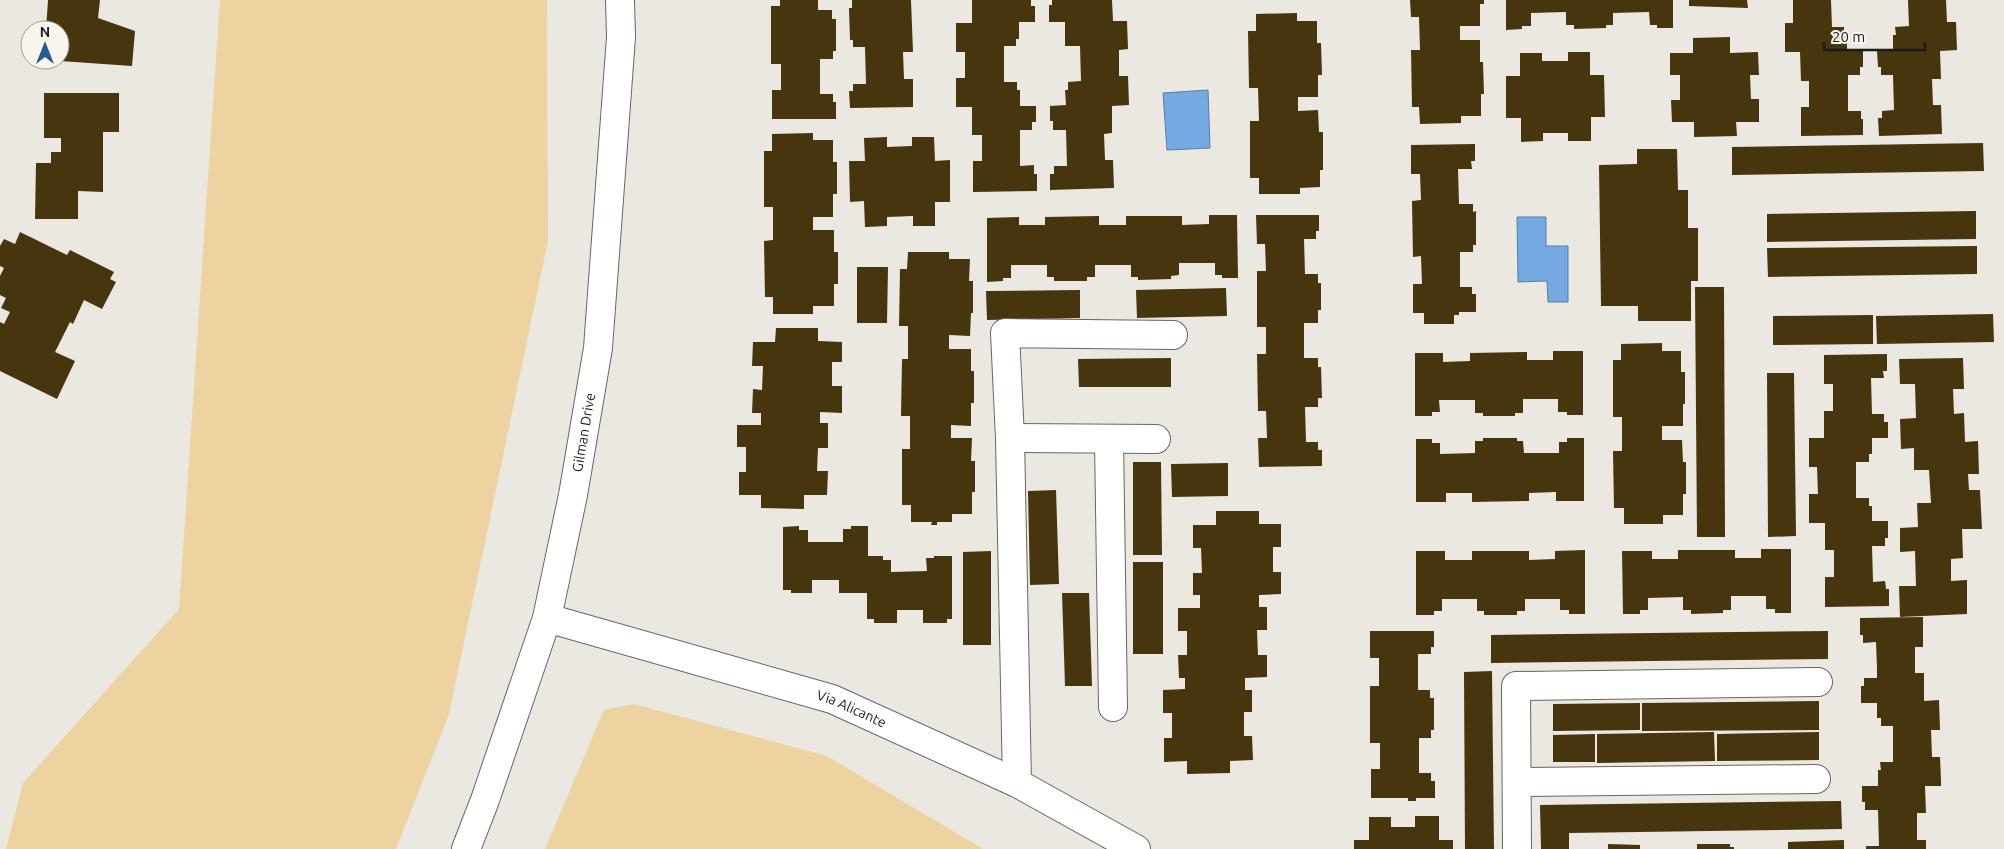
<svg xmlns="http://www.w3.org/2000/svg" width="2004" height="849" viewBox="0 0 2004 849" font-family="Ubuntu,sans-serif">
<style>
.green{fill:#edd3a0}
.water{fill:#74a9e1;stroke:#5a7ea5}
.building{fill:#47350e}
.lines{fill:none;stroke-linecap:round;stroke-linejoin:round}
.minor-casing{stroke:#696660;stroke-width:30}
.major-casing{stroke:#696660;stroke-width:30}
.minor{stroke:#fff;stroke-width:28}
.major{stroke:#fff;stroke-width:28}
.labels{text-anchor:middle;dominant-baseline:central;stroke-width:5;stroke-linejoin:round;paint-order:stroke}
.street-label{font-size:14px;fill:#1d1b19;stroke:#f9f5ee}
</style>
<rect width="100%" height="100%" fill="#ebe8e1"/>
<g class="green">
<path d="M220 0H547L548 241 449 714 396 849H6L23 783 179 609Z"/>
<path d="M634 704 827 756 983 849H545L604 710Z"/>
</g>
<g class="water">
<path d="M1208 90 1210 148 1167 150 1163 93Z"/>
<path d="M1517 217H1546V246H1568V302H1548L1547 281 1518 282Z"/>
</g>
<g class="building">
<path d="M48 0H100L98 18 135 31 132 66 60 61V30H46Z"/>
<path d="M780 0H818V10H832V19H836V51H833V59H820V94H833V102H836V119H772V90H781V64H771V6H780Z"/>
<path d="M852 0H911L913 52H903L904 79H913V107L850 108 849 91H853V84H866L865 47H853V40H850L849 8H852Z"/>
<path d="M972 0H1031V6H1035V22H1019V39H1016V46H1004V82H1017V90H1020V106H1036V122H1032V130H1020V166L1034 165V174H1037V191L973 192V161H982V135H972V107H956V78H965V52H956V23H972Z"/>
<path d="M1052 0H1112L1113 21H1127L1128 49 1119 50V76H1128L1129 105 1112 106V133L1104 134 1105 160H1113L1114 188 1050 190V174H1054V166H1067L1066 130H1053V121H1050V106L1066 105 1065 90H1068V82L1081 81 1080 46H1065V22H1049V5H1052Z"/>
<path d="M1410 0H1484V4H1480V26H1460V40H1480V62H1483L1484 94H1481V116H1461V123L1420 124 1419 107H1412L1411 50H1420L1419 17H1411Z"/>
<path d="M1506 0H1673V28H1657V25H1650L1649 12 1613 13V25H1606V28L1574 29V25H1566V12L1531 13V26H1522V29L1506 30Z"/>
<path d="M1689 0H1747L1748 8 1689 6Z"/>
<path d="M1793 0H1831L1832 27H1844V35H1847V51L1863 50V67H1860V75H1848V111H1861V119H1863V135L1801 136V107H1809V81H1801L1800 52H1785V23H1793Z"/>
<path d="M1908 0H1946L1947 22H1956L1957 50 1940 51 1941 79H1932L1933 105H1941L1942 134 1879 136 1878 118H1882V111L1894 110 1893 75H1881V67H1878L1877 51 1893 50V35H1896L1895 27 1909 26Z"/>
<path d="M1297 13V21H1317V43H1321L1322 75H1318V97H1298V111L1318 110 1319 132H1323V170H1320V187L1300 188V194H1259V178H1250V121H1259L1258 88H1249L1248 31H1256V14Z"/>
<path d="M1730 37V53L1758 52 1759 75H1750L1751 99H1759V122H1736L1737 136 1694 137V122H1672L1671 100H1680V75H1670V53H1693V38Z"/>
<path d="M1568 52H1590V75H1604L1605 117H1591V141H1568V133H1543V141L1521 142V118H1506V76H1520V53H1542V61H1568Z"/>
<path d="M44 93H119V132H103V192L78 191V219H35L36 163H51V152H61V138H44Z"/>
<path d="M813 133V140H833V162H837V194H833V217H813V230H834V252H838V284H834V306H813V314H773V297H765L764 241 773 240V207H764V151H772V134Z"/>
<path d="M887 137V147L912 146V137H934L935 161 950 160V202H935V226H913V216L887 217V226L865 227 864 201 850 202 849 161H865L864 138Z"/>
<path d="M1983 143 1984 171 1732 175V147Z"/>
<path d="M1475 144V161H1471L1472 169H1458L1459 204H1473V212L1476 211V245H1473V252H1460V287H1472V294H1476V312H1459V315H1454V324H1424V313H1413V284H1422L1421 256 1413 257 1412 201 1421 200 1420 174H1411V145Z"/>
<path d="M1637 149H1677L1678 190H1688V228H1698V281H1691V321H1638V306H1601L1599 165 1637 164Z"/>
<path d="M1976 211V239L1767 242V214Z"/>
<path d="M1209 215H1237L1238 278H1222V275H1215V263H1179V275L1171 276V279L1138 280V277H1131V265H1095V277H1087V281H1054V277H1047V265H1011V278H1003V281L987 282V218L1019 217V225H1045V217L1099 216V225H1126V216H1182V225L1209 224Z"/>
<path d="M1256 215H1319V231H1316V239H1304L1305 274H1318V283H1321V310H1318V323H1304V358H1318V367H1321L1322 398H1318V407H1305L1306 442H1318V450H1322V466L1259 467 1258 438H1267L1266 411H1258L1257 354H1266V327H1257V271H1266L1265 244H1257Z"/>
<path d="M20 232 67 255 70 250 114 272 110 279 116 282 102 309 84 300 73 324 70 322 55 352 75 361 57 399 0 371V322L4 324 10 312 1 308 6 298 0 295V276L4 268 0 266V246L4 239 15 244Z"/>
<path d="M1977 246V274L1768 277 1767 248Z"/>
<path d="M908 252H949V259H970L969 281H973V313H971L970 336 949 335V349H971V371H974V403H971V426L951 425V438H972L971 461H975V492H972V514H952V522H937V525H931L932 522H911V505H902V449H910V416H901L902 359H908V326H899L900 269H907Z"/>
<path d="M857 267H888L887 323H857Z"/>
<path d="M1695 287H1724L1725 537H1697Z"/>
<path d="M1226 288 1227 316 1137 318 1136 290Z"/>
<path d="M1080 290V318L987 320 986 291Z"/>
<path d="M1993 314 1994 342 1877 344 1876 316Z"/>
<path d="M1873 315V344L1773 345V316Z"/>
<path d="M776 328H818V341L842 342V362H832V386H842V413L820 412V423H828V448H818L817 471H828L827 495H804V509L761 508V495H739V472H746V447H737V425H761V413H752L753 389 762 390 763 366H752L753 342H775Z"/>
<path d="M1662 343V351H1681V372H1685V404H1683V426H1662V440H1682L1683 462H1686V494H1683V515H1663V524H1624V508H1614L1613 451H1622V417H1613V360H1621V344Z"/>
<path d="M1553 351H1583V415H1567V412H1558V399H1523V413H1515V416H1483V413H1475V400H1439L1440 412H1432V416H1415V353H1443V362L1470 361V353L1527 352V360H1553Z"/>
<path d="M1887 354V371H1883L1884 378H1871L1872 414H1884V422H1888V438H1872V454H1869V462H1856V498H1869V506H1872V521H1888V538H1885V546H1872L1873 582 1885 581 1886 589H1889V606L1825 607V577H1834V550H1825V523H1809V494H1818L1817 467H1809V438H1824V411H1833V384H1824V355Z"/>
<path d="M1171 358V387H1079L1078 359Z"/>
<path d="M1963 358 1964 389H1953L1954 414 1964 413 1965 442 1978 441 1979 474H1968L1969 490H1980L1982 529H1962L1963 558 1951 559V581L1967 580V614L1900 617 1899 586H1916L1915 551 1900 552V528L1918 527 1917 503H1931L1929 470H1914V448L1901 449 1900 419 1916 418 1915 384H1900L1899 359Z"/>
<path d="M1767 373H1794L1796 536 1768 537Z"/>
<path d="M1483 438H1517V441H1523L1524 453H1559V442H1567V438H1584V501H1556V492L1529 493V501L1472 502V493H1446V502H1416V439H1432V443H1440V454L1475 453V441H1483Z"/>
<path d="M1133 462H1161L1162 555H1133Z"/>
<path d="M1228 463V496L1172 497 1171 464Z"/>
<path d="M1056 490 1059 584 1030 585 1028 491Z"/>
<path d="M1216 511H1259V524H1281V547H1273V572H1281V594L1259 595V607H1267V630H1257L1258 655H1267V677L1245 678V690H1252V712H1244V736H1252L1253 760 1230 761V773L1187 774V761L1164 762V738H1172V713H1163V690L1185 689V678H1179L1178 655H1187V631H1178V608H1200V595H1193V573H1202L1201 548H1193V525H1216Z"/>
<path d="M799 526V530H808V542H843V529H851V526H868V556H883V560H891V572L927 571 926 558H934V556H952V619H947V623H923V610H897V623H874V619H867V593H839V580H812V593H791V590H783V527Z"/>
<path d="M1761 549H1791V613H1775V609H1766V596H1731V610H1723V613L1691 614V610H1683V597L1648 598V610H1640V614H1623L1622 551H1652V559H1678V550H1735V558H1761Z"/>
<path d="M1585 550V614H1569V610H1560V599H1525V611H1517V615H1484V611H1477V599H1442V611H1434V615H1416V551H1445V560H1472V551H1529V560L1555 559V551Z"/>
<path d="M991 551V645H963V552Z"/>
<rect x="1133" y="562" width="30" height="92"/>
<path d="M1062 593H1089L1092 686H1065Z"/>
<path d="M1923 617V647H1915V673H1924V701L1939 700 1940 730H1931L1932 757H1940L1941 780V786H1925L1926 813H1917V840H1926V849H1866V846H1879L1878 810H1865V802H1862V786H1878V770H1881L1880 762H1893V726H1881V718H1877V703H1861V686H1864V678H1877V668L1876 642 1863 643V635H1860V618Z"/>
<path d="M1370 631H1434V647H1431V654H1418V690H1430V698H1434V730H1431V738H1419V773H1431V781H1435V798H1416V801H1408V798H1371V769H1380V743H1370V686H1379V658H1370Z"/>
<path d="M1828 631V659L1491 663V635Z"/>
<path d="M1492 671 1494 849H1465L1464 672Z"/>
<path d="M1819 701V730L1642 731V703Z"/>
<path d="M1640 703V730L1553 731V704Z"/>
<path d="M1714 732 1715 761 1597 763V734Z"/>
<path d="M1819 732V760L1717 761V734Z"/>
<path d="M1595 734V762H1553V735Z"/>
<path d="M1841 801 1842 829 1569 833V849H1541L1540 805Z"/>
<path d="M1415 816H1439V840H1453V849H1354V840H1369V817H1391V827H1415Z"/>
<path d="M1844 840V849H1788V842Z"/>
<path d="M1608 844 1640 845V849H1608Z"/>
<path d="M1697 844H1730V847H1734V849H1697Z"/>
</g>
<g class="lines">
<g class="minor-casing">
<g id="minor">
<path d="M1010 438 1156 439"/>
<path d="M1109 440 1113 707"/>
<path id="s1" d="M547 618 832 699 1017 783 1136 849"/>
<path d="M1517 782 1816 779"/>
<path d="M1017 783 1010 438 1005 333 1173 335"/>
<path d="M1517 849 1516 686 1818 682"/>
</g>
</g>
<g class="major-casing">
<g id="major">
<path id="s2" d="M466 849 485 800 547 618 573 495 598 348 621 37 620 0"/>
</g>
</g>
<use href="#minor" class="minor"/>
<use href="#major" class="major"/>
</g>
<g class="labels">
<g class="street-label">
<text stroke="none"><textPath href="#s2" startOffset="434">Gilman Drive</textPath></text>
<text stroke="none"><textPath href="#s1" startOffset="318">Via Alicante</textPath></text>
</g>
</g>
<g transform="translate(45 45)"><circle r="24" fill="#f9f5ee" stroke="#a19e99"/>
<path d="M0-4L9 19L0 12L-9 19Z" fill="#235b93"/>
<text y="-8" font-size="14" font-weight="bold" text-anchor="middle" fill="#1d1b19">N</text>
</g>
<path d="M1824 42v8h101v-8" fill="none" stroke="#1d1b19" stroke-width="2.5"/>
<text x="1832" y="42" font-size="15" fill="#1d1b19" stroke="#f9f5ee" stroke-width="4" paint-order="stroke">20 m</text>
</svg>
